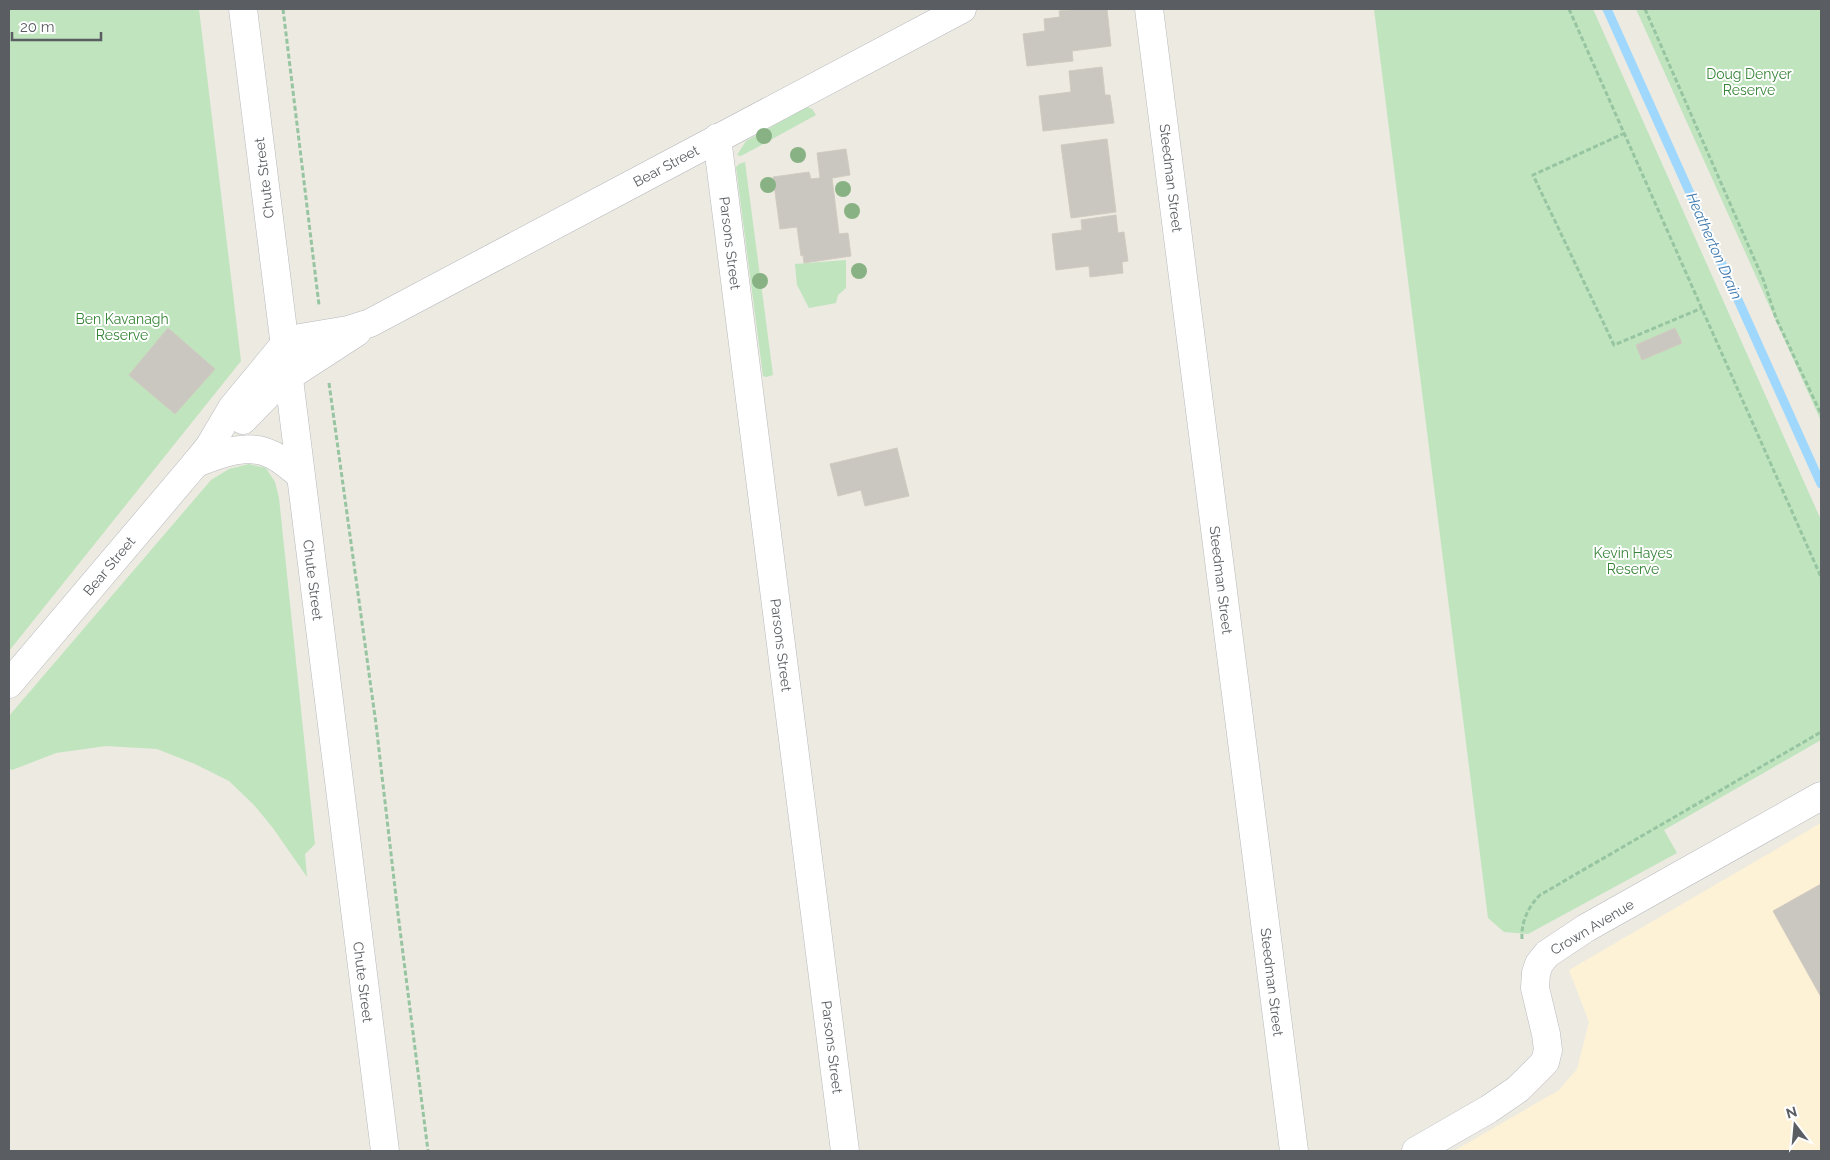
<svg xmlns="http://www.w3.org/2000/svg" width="1830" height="1160" viewBox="0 0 1830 1160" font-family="Raleway,sans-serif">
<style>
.commercial{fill:#fdf2d6}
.green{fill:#bfe4be}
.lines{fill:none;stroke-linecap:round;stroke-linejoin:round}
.stream{stroke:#a0d8fd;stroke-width:9}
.building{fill:#cac6c0;stroke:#d1cbc0}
.minor-casing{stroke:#b7b9be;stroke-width:29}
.tertiary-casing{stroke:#b7b9be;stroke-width:29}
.path{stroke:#97c5a2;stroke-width:3;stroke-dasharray:5 2.5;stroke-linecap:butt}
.minor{stroke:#fff;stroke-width:28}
.tertiary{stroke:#fff;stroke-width:28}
.tree{fill:#88b284}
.labels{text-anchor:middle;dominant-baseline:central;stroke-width:4;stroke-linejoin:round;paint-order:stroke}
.park-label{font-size:14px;fill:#368437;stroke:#fff}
.street-label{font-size:14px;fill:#5a5e62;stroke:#fff}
.water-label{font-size:15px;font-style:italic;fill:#3f79ae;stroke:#fff}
</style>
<rect width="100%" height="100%" fill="#eceae1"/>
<path class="commercial" d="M1821 823V1151H1454L1559 1090 1577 1069 1589 1022 1569 970Z"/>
<g class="green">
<path d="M9 9H199L241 361 9 651Z"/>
<path d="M1374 9H1593L1821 520V740L1664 830 1677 853 1528 934 1504 932 1488 918Z"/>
<path d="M1636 9H1821V421Z"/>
<path d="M807 107 812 109 816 115 741 156 737 155 746 141Z"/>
<path d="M745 162 773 375 766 377 763 376 736 167 739 164Z"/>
<path d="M846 260V288L838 295 836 303 809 308 797 285 795 264Z"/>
<path d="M249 464 266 468 275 482 279 498 315 844 305 854 307 877 273 828 254 805 229 781 195 764 157 749 106 746 56 753 12 770 9 768V716L211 480 229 469Z"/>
</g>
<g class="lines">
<path class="stream" d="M1607 9 1821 484"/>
</g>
<g class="building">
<path d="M1077 9H1107L1111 46 1072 51 1073 61 1027 66 1023 34 1045 31 1044 19 1060 17 1059 11Z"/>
<path d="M1102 67 1105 95H1110L1114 123 1043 131 1039 96 1071 92 1069 71Z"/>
<path d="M1107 139 1116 212 1071 218 1061 145Z"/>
<path d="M846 149 850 175 832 178 839 234 848 233 851 256 804 263 803 255 801 256 797 227 780 229 773 177 809 172 811 179 820 178 817 153Z"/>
<path d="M1116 215 1118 233 1124 232 1128 261 1122 262 1123 273 1090 277 1089 266 1056 270 1052 234 1082 230 1081 220Z"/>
<path d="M168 328 215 369 175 414 129 375Z"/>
<path d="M1675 328 1682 343 1642 360 1636 345Z"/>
<path d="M897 448 909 496 865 506 861 490 838 496 830 464Z"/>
<path d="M1821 884V997L1773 911Z"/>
</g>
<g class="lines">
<g class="minor-casing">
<g id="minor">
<path d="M1149 9 1294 1151"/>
<path d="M717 138 845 1151"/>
<path d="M243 420 280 382 357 332"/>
<path d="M196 463C218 455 245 443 268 453 280 457 290 467 300 475"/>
<path d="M9 684 196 463 209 447 232 408 284 345 300 338 348 330 370 323 962 9"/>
<path d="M1416 1151 1489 1109 1518 1089 1545 1062 1548 1050 1546 1034 1535 988 1536 973 1539 964 1547 954 1586 928 1821 796"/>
</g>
</g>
<g class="tertiary-casing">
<path id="tertiary" d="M243 9 385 1151"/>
</g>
<g class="path">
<path d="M283 9 319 305"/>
<path d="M1569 9 1821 577"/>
<path d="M1645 9 1763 279 1776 318 1821 414"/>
<path d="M1625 133 1533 175 1614 345 1702 308"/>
<path d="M329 383 376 724 398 914 428 1151"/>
<path d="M1522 939C1521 922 1528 907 1540 895L1821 732"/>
</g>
<use href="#minor" class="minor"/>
<use href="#tertiary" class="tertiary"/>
</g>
<g class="tree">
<circle cx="764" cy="136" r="8"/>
<circle cx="798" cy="155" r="8"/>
<circle cx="768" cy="185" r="8"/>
<circle cx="843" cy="189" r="8"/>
<circle cx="852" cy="211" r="8"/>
<circle cx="859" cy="271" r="8"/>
<circle cx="760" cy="281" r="8"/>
</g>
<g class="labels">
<g class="park-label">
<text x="1749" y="74">Doug Denyer<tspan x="1749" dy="16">Reserve</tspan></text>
<text x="122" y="319">Ben Kavanagh<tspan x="122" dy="16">Reserve</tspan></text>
<text x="1633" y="553">Kevin Hayes<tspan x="1633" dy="16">Reserve</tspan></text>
</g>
<g class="street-label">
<text transform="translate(666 166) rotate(-28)">Bear Street</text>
<text transform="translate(264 178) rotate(-97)">Chute Street</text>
<text transform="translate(1171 178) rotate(83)">Steedman Street</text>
<text transform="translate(730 243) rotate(83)">Parsons Street</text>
<text transform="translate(109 566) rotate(-50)">Bear Street</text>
<text transform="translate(313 580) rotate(83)">Chute Street</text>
<text transform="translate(1221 580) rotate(83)">Steedman Street</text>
<text transform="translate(781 645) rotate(83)">Parsons Street</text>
<text transform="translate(1592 927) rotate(-31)">Crown Avenue</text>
<text transform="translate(363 982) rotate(83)">Chute Street</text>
<text transform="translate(1272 982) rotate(83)">Steedman Street</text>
<text transform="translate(832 1047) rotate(83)">Parsons Street</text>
</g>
<g class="water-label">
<text transform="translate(1714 246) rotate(66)">Heatherton Drain</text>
</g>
</g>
<rect width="1830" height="1160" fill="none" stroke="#5a5e62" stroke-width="20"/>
<g transform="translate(1795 1125) rotate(344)" stroke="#ffffff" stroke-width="4" paint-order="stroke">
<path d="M0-4L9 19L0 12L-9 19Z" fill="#5a5e62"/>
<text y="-8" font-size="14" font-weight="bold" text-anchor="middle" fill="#5a5e62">N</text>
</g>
<path d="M12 32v8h89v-8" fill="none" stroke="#5a5e62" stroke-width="2.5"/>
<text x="20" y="32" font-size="15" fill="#5a5e62" stroke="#ffffff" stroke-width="4" paint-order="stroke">20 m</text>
</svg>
